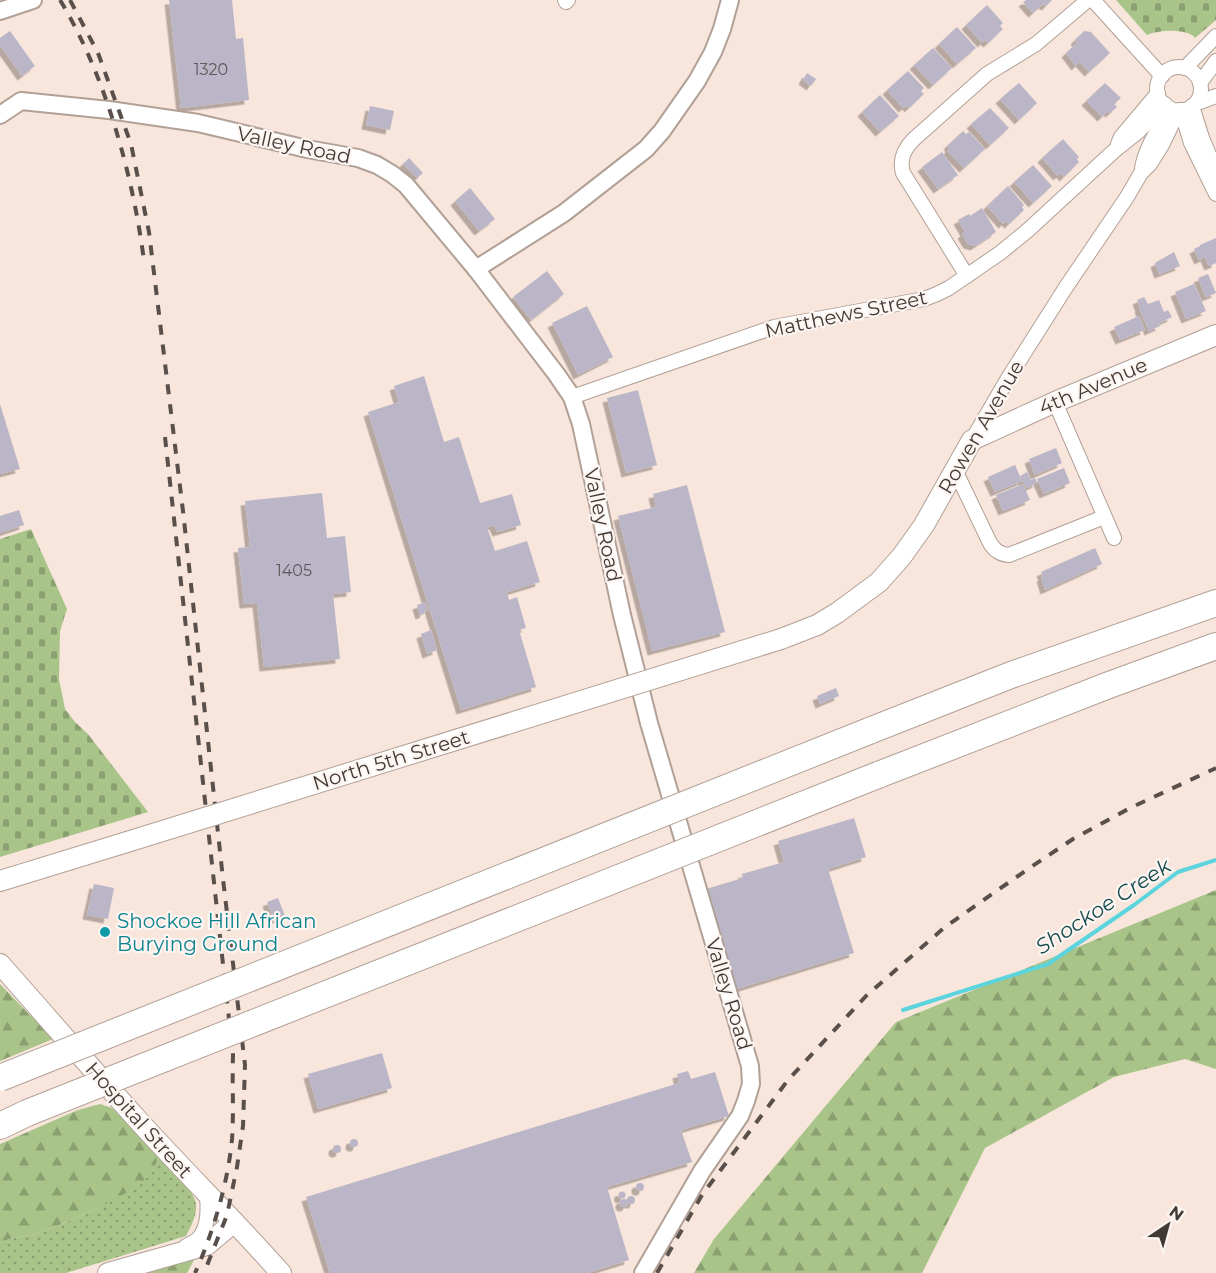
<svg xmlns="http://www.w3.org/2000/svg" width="1216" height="1273" viewBox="0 0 1216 1273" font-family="Montserrat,sans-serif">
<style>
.grass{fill:url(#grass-dots)}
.forest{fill:url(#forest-firs)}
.cemetery{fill:url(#cemetery-stones)}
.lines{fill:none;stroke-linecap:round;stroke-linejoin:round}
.stream{stroke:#5bd4dd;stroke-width:4}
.building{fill:#bab6c7;filter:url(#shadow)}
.minor-casing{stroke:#b1a096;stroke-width:16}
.tertiary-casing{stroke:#b1a096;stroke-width:20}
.secondary-casing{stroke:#b1a096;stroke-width:22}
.motorway-casing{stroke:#b1a096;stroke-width:28}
.minor{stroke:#fff;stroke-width:14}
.tertiary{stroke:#fff;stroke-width:16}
.secondary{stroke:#fff;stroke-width:20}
.motorway{stroke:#fff;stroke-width:26}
.rail{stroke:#5a504b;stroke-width:4;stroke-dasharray:10 10;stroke-linecap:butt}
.secondary-bridge-casing{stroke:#b1a096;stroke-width:22;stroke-linecap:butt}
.motorway-bridge-casing{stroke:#b1a096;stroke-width:28;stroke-linecap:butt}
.secondary-bridge{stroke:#fff;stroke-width:20}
.motorway-bridge{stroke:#fff;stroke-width:26}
.culture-dot{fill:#0f9aa8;stroke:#fcf5f1;stroke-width:2}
.labels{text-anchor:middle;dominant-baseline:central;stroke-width:4.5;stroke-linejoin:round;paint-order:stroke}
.number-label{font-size:16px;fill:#5f585a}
.street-label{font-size:20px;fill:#413935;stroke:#fcf5f1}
.culture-label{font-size:20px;fill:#0d838f;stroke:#fcf5f1;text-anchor:start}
.water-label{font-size:21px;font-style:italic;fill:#154b4f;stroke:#fcf5f1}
</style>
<defs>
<pattern id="grass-dots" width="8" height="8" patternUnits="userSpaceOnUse" patternTransform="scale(1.5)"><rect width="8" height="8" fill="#a9c489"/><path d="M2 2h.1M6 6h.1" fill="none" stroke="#8ba071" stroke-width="1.8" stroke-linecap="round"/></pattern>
<pattern id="forest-firs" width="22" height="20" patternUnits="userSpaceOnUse" patternTransform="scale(1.5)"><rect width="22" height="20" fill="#a9c489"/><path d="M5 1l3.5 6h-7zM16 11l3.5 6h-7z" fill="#8ba071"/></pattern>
<pattern id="cemetery-stones" width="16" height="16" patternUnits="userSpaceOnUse" patternTransform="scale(1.5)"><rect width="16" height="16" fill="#a9c489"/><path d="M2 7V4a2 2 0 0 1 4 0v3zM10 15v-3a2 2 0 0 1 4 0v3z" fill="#8ba071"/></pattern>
<filter id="shadow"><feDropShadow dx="-4.5" dy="4.5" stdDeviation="0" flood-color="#0004"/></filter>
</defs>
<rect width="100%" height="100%" fill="#f8e5db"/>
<path class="grass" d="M152 1149C162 1160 195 1190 196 1204 197 1216 191 1226 186 1236L66 1273H0V1243L9 1239 37 1234 93 1211 115 1198Z"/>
<g class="forest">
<path d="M1216 890V1069L1185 1059 1114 1077 985 1148 922 1273H694L714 1239 896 1022Z"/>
<path d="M0 984 53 1039 0 1061Z"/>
<path d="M100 1104 112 1108 152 1149 157 1161 151 1173 139 1186 93 1211 37 1234 9 1239 0 1243V1144L78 1110Z"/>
<path d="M180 1260H194L187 1273H136Z"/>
</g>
<g class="cemetery">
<path d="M1116 0H1216V20L1195 38C1187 28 1159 30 1147 35Z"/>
<path d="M31 529 67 609 60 631 59 679 65 709 75 722 88 734 148 812 0 857V539Z"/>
</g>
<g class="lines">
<path class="stream" d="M903 1010 1048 964 1134 905 1178 872 1216 860"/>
</g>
<g class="building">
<path d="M169 0H232L236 39 243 38 249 100 181 108Z"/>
<path d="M1026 0H1052L1046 6 1043 4 1033 13 1023 2Z"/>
<path d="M987 5 1003 23 1000 26 1003 29 988 43 985 40 982 43 966 25Z"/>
<path d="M957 27 976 48 957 64 939 44Z"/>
<path d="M10 31 35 66 22 76 0 45V38Z"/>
<path d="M1084 31 1091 32 1110 53 1089 72 1080 62 1076 66 1066 53 1077 43 1075 40Z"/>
<path d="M933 48 952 68 933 85 914 65Z"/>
<path d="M908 71 924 88 921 91 924 94 909 108 907 105 903 108 887 90Z"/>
<path d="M807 73 816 79 811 86 803 80Z"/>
<path d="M1019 83 1037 103 1019 120 1000 99Z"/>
<path d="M1105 83 1121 98 1114 104 1117 107 1110 113 1108 111 1102 117 1086 101Z"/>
<path d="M880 95 899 116 880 132 862 112Z"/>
<path d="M370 106 394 111 390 130 366 125Z"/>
<path d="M990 108 1009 128 990 145 971 124Z"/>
<path d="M963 131 966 134 969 132 985 149 964 168 947 151 950 148 948 145Z"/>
<path d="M1063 139 1079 157 1077 159 1079 162 1064 177 1061 173 1058 176 1042 158Z"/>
<path d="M942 152 958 175 938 189 922 167Z"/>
<path d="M409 158 423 173 417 178 403 164Z"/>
<path d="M1033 165 1052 186 1033 203 1014 182Z"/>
<path d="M1008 186 1024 205 1022 207 1024 210 1009 224 1006 221 1003 224 987 206Z"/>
<path d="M470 188 495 219 479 231 455 201Z"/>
<path d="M982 208 996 232 975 246 968 244 962 234 965 232 958 220 969 214 970 216Z"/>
<path d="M1216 238V263L1209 266 1205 257 1199 260 1194 249 1200 246V245Z"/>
<path d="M1174 252 1180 266 1159 274 1155 263Z"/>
<path d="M547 271 564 294 531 320 513 297Z"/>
<path d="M1208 274 1216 293 1206 297 1198 278Z"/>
<path d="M1194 284 1206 311 1186 319 1175 292Z"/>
<path d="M1144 297 1148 304 1159 300 1164 312 1168 310 1172 317 1159 323 1160 326 1149 331 1139 308H1140L1137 300Z"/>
<path d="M587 306 613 357 578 375 552 323Z"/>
<path d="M1139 316 1145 330 1120 340 1114 327Z"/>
<path d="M424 376 444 442 459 437 480 503 512 494 521 525 497 532 494 525 487 527 495 551 527 541 540 582 507 592 509 600 517 597 526 628 519 630 536 687 461 710 368 412 399 402 394 386Z"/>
<path d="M638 390 657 465 626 473 607 398Z"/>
<path d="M0 404 20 469 0 474Z"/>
<path d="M1056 448 1062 463 1035 475 1029 459Z"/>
<path d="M1015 465 1022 481 995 492 988 477Z"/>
<path d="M1064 468 1070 483 1044 494 1037 479Z"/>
<path d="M1027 472 1031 480 1035 478 1037 483 1027 488 1020 476Z"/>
<path d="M1023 484 1030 500 1003 511 996 495Z"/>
<path d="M687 485 725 632 652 651 618 516 656 507 653 494Z"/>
<path d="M322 493 327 538 345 536 351 592 333 594 340 659 264 667 257 603 244 604 238 548 250 547 245 501Z"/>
<path d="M19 510 24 525 0 533V516Z"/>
<path d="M1095 548 1102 564 1045 590 1041 577 1043 576 1041 572Z"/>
<path d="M425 602 428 610 424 611 425 613 420 615 417 605Z"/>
<path d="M431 630 437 650 427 654 421 634Z"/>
<path d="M836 688 839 696 820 704 817 696Z"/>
<path d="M854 818 866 857 828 869 854 953 737 989 706 889 743 878 742 874 784 862 778 841Z"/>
<path d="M94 884 114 888 108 919 87 915Z"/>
<path d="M278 898 285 916 274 920 267 902Z"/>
<path d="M382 1053 392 1088 318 1109 308 1074Z"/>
<path d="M688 1071 691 1079 715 1072 729 1116 681 1130 692 1162 607 1187 629 1260 587 1273H330L306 1197 679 1083 677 1074Z"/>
<circle cx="354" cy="1143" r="4"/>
<circle cx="337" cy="1149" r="4"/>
<circle cx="640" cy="1187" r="4"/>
<circle cx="622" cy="1195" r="3.5"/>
<circle cx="631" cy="1200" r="4"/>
<circle cx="624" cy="1203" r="4"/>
</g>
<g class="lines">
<g class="minor-casing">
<g id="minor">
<path d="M565 0 566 2 568 0"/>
<path d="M1093 0 1162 76"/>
<circle cx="1179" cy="89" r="22"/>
<path d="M1185 68 1216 36"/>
<path d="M1200 83 1216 61"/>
<path d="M1195 104 1216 96"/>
<path d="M1192 106 1202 138 1216 171"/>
<path d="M1181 110 1191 143 1216 194"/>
<path d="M1118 144 1121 137 1158 93"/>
<path d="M1142 168C1146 146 1160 127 1170 108"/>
<path d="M967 276 903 173C899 159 904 149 914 139L987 74 1036 44 1088 0"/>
<path d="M572 397 774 327 924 299 937 294 949 288 1000 253 1027 231 1114 151 1139 131 1165 104"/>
<path d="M1055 402 1114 538"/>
<path d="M972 440 1007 380 1066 287 1127 197 1141 173 1150 164 1162 145 1179 110"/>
<path d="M955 470 990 543C995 551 1000 554 1009 555L1104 517"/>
<path d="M186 1246C190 1244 196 1241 199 1238 209 1226 208 1208 207 1194"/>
</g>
</g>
<g class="tertiary-casing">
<g id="tertiary">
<path d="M0 11 33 0"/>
<path d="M0 115 21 101 109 110 198 123 307 149 358 158 377 165 392 174 406 185 476 269 557 375 572 397 581 424 622 615 649 723 750 1066 751 1084 746 1101 740 1116 702 1171 643 1273"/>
<path d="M476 269 564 213 646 149 662 131 697 81 713 52 722 29 730 0"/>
</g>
</g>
<g class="secondary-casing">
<g id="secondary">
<path d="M781 639 817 625 837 613 879 582 902 556 924 525 972 440 1055 402 1216 335"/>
<path d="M0 881 127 842"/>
<path d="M0 964C46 1016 91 1068 137 1119 184 1171 234 1220 281 1273"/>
<path d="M108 1273 207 1245 234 1222"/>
</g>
</g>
<g class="motorway-casing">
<g id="motorway">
<path d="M869 731 1011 675 1216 603"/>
<path d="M878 775 1109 685 1216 646"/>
<path d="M0 1126 27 1113"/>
</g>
</g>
<use href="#minor" class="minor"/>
<use href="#tertiary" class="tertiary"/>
<use href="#secondary" class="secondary"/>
<use href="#motorway" class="motorway"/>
<g class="rail">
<path d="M60 0C105 74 133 175 144 261"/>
<path d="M70 0 98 53 131 144 149 232 183 511 223 879 245 1065 243 1126 237 1167 227 1215 204 1273"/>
<path d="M165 437 233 1055C232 1083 234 1112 232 1139 228 1183 213 1233 195 1273"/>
<path d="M657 1273 702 1195 788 1080 866 996 945 927 1028 869 1073 839 1130 808 1216 768"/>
</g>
<g class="secondary-bridge-casing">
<path id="secondary-bridge" d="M127 842 781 639"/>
</g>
<g class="motorway-bridge-casing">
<g id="motorway-bridge">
<path d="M0 1078 869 731"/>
<path d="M27 1113 878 775"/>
</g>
</g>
<use href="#secondary-bridge" class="secondary-bridge"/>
<use href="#motorway-bridge" class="motorway-bridge"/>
</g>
<circle class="culture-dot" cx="105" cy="932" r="6"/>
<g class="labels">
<g class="number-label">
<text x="211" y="69">1320</text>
<text x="294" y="570">1405</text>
</g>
<g class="street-label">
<text transform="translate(294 145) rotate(12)">Valley Road</text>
<text transform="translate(846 314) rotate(-12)">Matthews Street</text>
<text transform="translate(1093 386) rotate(-23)">4th Avenue</text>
<text transform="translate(981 427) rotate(-60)">Rowen Avenue</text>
<text transform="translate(603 525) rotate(78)">Valley Road</text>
<text transform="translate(391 760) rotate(-17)">North 5th Street</text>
<text transform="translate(729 994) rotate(73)">Valley Road</text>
<text transform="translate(139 1120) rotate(48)">Hospital Street</text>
</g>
<g class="culture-label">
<text x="117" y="921">Shockoe Hill African<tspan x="117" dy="23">Burying Ground</tspan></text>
</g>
<g class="water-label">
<text transform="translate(1103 906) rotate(-33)">Shockoe Creek</text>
</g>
</g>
<g transform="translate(1168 1225) rotate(36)" stroke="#fcf5f1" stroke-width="4.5" paint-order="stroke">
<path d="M0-4.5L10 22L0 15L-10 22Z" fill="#413935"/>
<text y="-9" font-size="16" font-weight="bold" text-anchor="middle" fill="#413935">N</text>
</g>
</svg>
